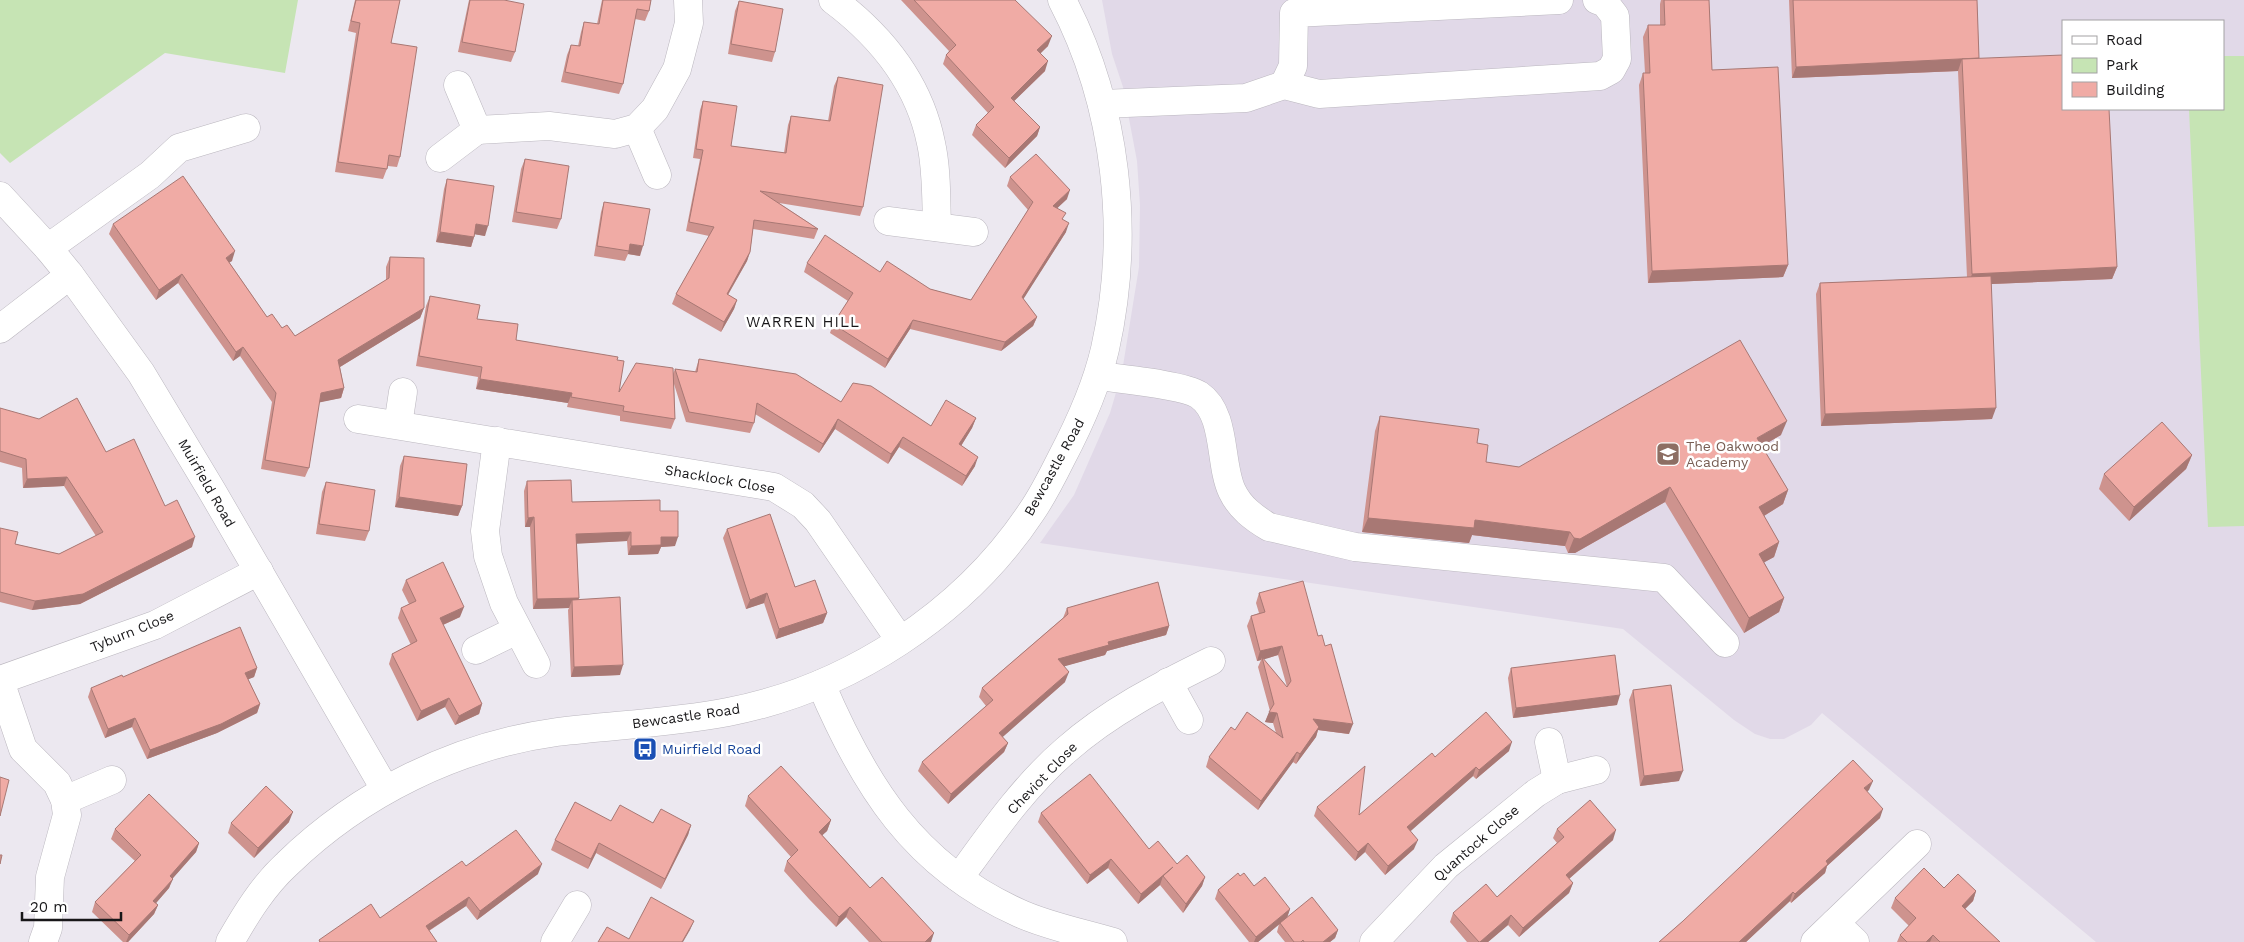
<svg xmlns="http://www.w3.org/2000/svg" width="2244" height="942" viewBox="0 0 2244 942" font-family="'Work Sans',sans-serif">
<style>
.built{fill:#e1d9e8;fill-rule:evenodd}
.green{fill:#c6e4b4}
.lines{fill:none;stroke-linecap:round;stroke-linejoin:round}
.minor-casing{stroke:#bbb7bf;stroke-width:29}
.minor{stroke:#fff;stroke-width:28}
.wall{fill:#ce938e;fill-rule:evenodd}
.shaded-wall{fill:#a87874}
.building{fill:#f0aba5;stroke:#a87874}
.labels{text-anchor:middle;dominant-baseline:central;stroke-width:5;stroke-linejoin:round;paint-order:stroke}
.education-label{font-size:14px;fill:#785e54;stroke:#fff;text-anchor:start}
.street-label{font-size:14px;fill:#181719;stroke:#fff}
.transit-label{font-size:14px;fill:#164399;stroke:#fff;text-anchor:start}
.neighbourhood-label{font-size:15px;letter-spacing:1px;fill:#181719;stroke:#fff}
</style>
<rect width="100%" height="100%" fill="#ece8f0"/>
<path class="built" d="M1102 0H2244V942H2096L1822 713 1811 725 1784 739H1770L1755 734 1734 720 1623 629 1040 543 1074 495 1110 413 1122 372 1139 267 1140 205 1137 161 1123 87 1112 54ZM2063 21H2223V109H2063Z"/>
<g class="green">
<path d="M0 0H298L285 73 165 53 10 163 0 153Z"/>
<path d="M2223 56H2244V526L2208 527 2189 109H2223Z"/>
</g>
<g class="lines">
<g class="minor-casing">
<g id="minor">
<path d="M833 0C881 36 919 83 931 143 937 170 936 199 937 227"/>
<path d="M1284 85 1293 66 1294 13 1559 0"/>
<path d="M1102 104 1246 98 1284 85 1319 94 1600 76 1611 70 1617 59 1615 16 1605 3 1597 0"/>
<path d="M637 128 657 175"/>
<path d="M477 130 549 126 615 134 637 128 655 109 677 69 689 23 688 0"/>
<path d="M440 158 477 130 458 85"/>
<path d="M0 196 48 248 70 275 141 373 212 491 385 789"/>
<path d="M888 221 974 232"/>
<path d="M48 248 150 175 179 148 246 128"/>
<path d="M0 329 70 275"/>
<path d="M1099 376C1121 379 1184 385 1199 395 1227 414 1219 464 1232 491 1240 508 1254 518 1269 527L1355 547 1664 578 1725 643"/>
<path d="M358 419 774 487 803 505 818 521 900 640"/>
<path d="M398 425 403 392"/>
<path d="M497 441 485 531 488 556 504 603 536 664"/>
<path d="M476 650 517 630"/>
<path d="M0 680 155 625 259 571"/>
<path d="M0 681 23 749 57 783 65 800 67 815 50 877 48 928 43 942"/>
<path d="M1168 682 1189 720"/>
<path d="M821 684C864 785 914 866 1019 913 1047 926 1083 933 1113 942"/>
<path d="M1549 742 1557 780"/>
<path d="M65 800 112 780"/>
<path d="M959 878C991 834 1024 786 1066 750 1109 712 1160 686 1211 661"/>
<path d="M1835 923 1855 942"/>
<path d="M230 942C246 914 263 886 287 864 360 793 456 746 557 732 614 725 672 723 728 712 848 689 964 614 1032 511 1043 495 1052 477 1061 459 1080 423 1096 388 1105 349 1131 233 1117 105 1062 0"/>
<path d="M555 942 577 905"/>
<path d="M1374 942 1446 866 1536 793 1557 780 1596 770"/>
<path d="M1815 942 1917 844"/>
</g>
</g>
<use href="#minor" class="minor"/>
</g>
<g class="wall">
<path d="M355 0H400L391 43 400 157 397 167 388 166 383 179 335 172 356 33 348 31Z"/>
<path d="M469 0H504L515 52 511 62 458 52Z"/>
<path d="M602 0H651L649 11 645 21 635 19 623 84 619 94 561 82 567 55 571 45 578 46 581 32 584 22 597 24Z"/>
<path d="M901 0H1015L1048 46 1040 53 1045 71 1014 101 1040 127 1037 136 1005 168 972 135 976 125 988 113 943 64 946 55 949 51Z"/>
<path d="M1661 0H1709L1712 70 1788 265 1783 277 1648 283 1639 85 1643 73H1645L1643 37 1648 25H1660V4Z"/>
<path d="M1789 0H1977L1979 58 2117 267 2112 279 1991 284 1992 419 1821 426 1816 294 1820 283 1967 277 1958 71 1792 78Z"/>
<path d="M739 1 775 52 772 62 728 54 735 11Z"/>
<path d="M838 77 863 207 860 216 779 203 818 229 814 239 753 229 750 252 747 261 728 295 737 300 734 309 721 332 672 304 676 294 709 236 686 231 700 159 693 158 700 110 703 101 731 146 784 153 788 125 791 116 828 121 834 86Z"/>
<path d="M525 159 561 219 557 229 512 222 521 169Z"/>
<path d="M1010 177 1067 199 1057 208 1063 220 1066 232 1023 299 1037 317 1033 326 1001 351 910 329 885 368 830 333 833 324 848 301 804 272 807 263 880 272 930 289 971 300 1028 210 1007 186Z"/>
<path d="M447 179 485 236 475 234 471 247 436 242 444 189Z"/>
<path d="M604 202 640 256 628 254 625 261 594 256 601 212Z"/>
<path d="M113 224 232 261 229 262 267 317 282 328 295 336 386 280V267L390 257 424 308 420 318 340 367 344 388 341 398 319 402 309 468 305 477 261 469 272 402 240 356 233 361 178 283 156 300 109 234Z"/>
<path d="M430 296 477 319 516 340 617 360 619 392 673 374 675 369 695 372 699 359 841 402 931 426 976 418 972 428 961 446 975 466 962 486 899 447 888 464 835 429 819 453 755 414 754 423 750 433 686 422 674 384 675 419 671 429 620 421V416L567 407 568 403 476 389 478 377 416 366 426 306Z"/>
<path d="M0 408 106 452 165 506 192 547 80 604 32 610 0 602V528L15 544 59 554 96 536 64 486 23 488 22 468 0 462Z"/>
<path d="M1380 416 1477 443 1486 462 1519 467 1781 435 1762 446 1788 490 1783 504 1764 516 1779 542 1774 557 1764 562 1784 598 1779 612 1744 633 1665 502 1575 553H1568L1565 546 1472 535 1469 543 1362 532 1375 431Z"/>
<path d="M2192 455 2186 469 2129 521 2099 489 2104 474Z"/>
<path d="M404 456 462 506 458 516 395 507 400 466Z"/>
<path d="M527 481 572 502 660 511 675 546 661 547 658 554 628 555 627 541 577 543 578 600 620 675 571 677 568 610 569 608 533 609 530 527H525L524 491Z"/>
<path d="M326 482 369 531 365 541 316 534 322 492Z"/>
<path d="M727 529 827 613 823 623 776 639 764 603 746 609 723 538Z"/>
<path d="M406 580 460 617 443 625 482 704 479 714 455 725 445 707 417 721 389 664 392 654 411 645 398 618 401 608 409 604 402 590Z"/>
<path d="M1259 593 1318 636 1349 734 1318 730 1316 737 1296 764 1293 762 1258 810 1206 767 1209 757 1235 730 1276 733 1273 723 1265 722 1270 711 1258 667 1261 660 1257 661 1247 626 1251 616 1259 613 1256 603ZM1278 655 1287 687 1263 659Z"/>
<path d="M1067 608 1169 626 1166 635 1107 651 1105 655 1064 666 1065 682 1002 737 1008 743 1004 752 948 804 918 771 922 762 986 706 979 697 982 688 1063 618Z"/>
<path d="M257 668 254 677 248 679 260 704 257 713 217 733 147 759 132 727 105 738 88 697 91 688Z"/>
<path d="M1511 668 1617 705 1513 718 1508 678Z"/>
<path d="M1633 690 1679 781 1640 786 1629 700Z"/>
<path d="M1509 751 1476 779 1473 776 1410 831 1414 849 1385 875 1365 852 1355 861 1314 816 1317 807 1359 815 1435 757Z"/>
<path d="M1869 790 1867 791 1880 818 1827 866 1825 873 1791 903 1790 901 1746 942H1659L1683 921Z"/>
<path d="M748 796 831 820 827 831 822 835 870 888 931 942H869L846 917 836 927 809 899 784 871 787 861 791 857 745 806Z"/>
<path d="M1041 813 1149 849 1177 864 1205 877 1202 886 1183 913 1160 885 1138 904 1108 868 1087 884 1038 822Z"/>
<path d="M611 821 691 825 688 835 661 889 596 853 588 869 551 850 555 840Z"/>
<path d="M289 822 254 858 228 833 231 823Z"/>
<path d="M115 829 199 843 196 852 172 879 169 888 156 903 158 905 154 914 128 942H123L92 912 95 902 135 861 111 839Z"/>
<path d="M1557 829 1613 840 1569 879 1573 883 1569 893 1519 937 1508 925 1488 942H1467L1450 922 1453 913 1497 897 1557 843 1553 838Z"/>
<path d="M466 866 538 874 477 920 466 906 429 931 437 942H319V940L380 918Z"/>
<path d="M1240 876 1254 886 1290 909 1287 917 1338 930 1335 938 1330 942H1285L1277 932 1279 924 1258 942H1249L1215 899 1218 890Z"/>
<path d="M1944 888 1976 891 1973 901 1965 909 2000 942H1897L1900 935 1909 926 1891 908 1895 898Z"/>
</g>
<g class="shaded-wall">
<path d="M1052 36 1048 46 1034 60 1037 50Z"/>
<path d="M1962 59 1958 71 1792 78 1796 67Z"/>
<path d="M1048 61 1045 71 1008 107 1011 98Z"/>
<path d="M1040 127 1037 136 1005 168 1009 158Z"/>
<path d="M1070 190 1067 199 1050 215 1053 206Z"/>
<path d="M1069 223 1066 232 1019 306 1022 297Z"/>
<path d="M476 224 488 226 485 236 473 234Z"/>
<path d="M440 232 474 237 471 247 436 242Z"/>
<path d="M630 244 643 246 640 256 628 254Z"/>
<path d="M235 251 232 261 222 267 226 258Z"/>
<path d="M750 252 747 261 723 303 727 294Z"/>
<path d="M1788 265 1783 277 1648 283 1652 271Z"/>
<path d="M2117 267 2112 279 1968 285 1972 274Z"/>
<path d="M182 274 178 283 156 300 159 290Z"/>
<path d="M737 300 734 309 721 332 724 322Z"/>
<path d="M424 308 420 318 335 370 338 360Z"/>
<path d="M1037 317 1033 326 1001 351 1005 342Z"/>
<path d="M913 320 910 329 885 368 888 359Z"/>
<path d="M243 347 240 356 233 361 236 352Z"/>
<path d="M480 379 572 393 568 403 476 389Z"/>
<path d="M344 388 341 398 317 403 321 393Z"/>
<path d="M1996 408 1992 419 1821 426 1825 414Z"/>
<path d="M976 418 972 428 956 454 959 444Z"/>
<path d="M838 419 835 429 819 453 823 444Z"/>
<path d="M1787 421 1781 435 1752 452 1757 438Z"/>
<path d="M903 437 899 447 888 464 891 454Z"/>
<path d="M2192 455 2186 469 2129 521 2134 507Z"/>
<path d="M978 457 975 466 962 486 966 476Z"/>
<path d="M67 477 64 486 23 488 27 479Z"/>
<path d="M1670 487 1665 502 1575 553H1568L1574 538Z"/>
<path d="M1788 490 1783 504 1754 522 1759 507Z"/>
<path d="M399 497 462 506 458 516 395 507Z"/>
<path d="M534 517 530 527H525L528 518Z"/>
<path d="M1368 518 1475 520 1570 532 1565 546 1472 535 1469 543 1362 532Z"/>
<path d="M631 532 627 541 573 544 576 534Z"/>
<path d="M195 537 192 547 80 604 32 610 35 601Z"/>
<path d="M661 537H678L675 546 661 547 658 554 628 555 631 546Z"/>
<path d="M1779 542 1774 557 1754 568 1759 554Z"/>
<path d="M767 593 764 603 746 609 750 600Z"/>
<path d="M579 598 575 608 572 600 569 608 533 609 537 599Z"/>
<path d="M1784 598 1779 612 1744 633 1749 618Z"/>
<path d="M464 607 460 617 436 628 440 618Z"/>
<path d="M827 613 823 623 776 639 779 629Z"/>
<path d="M1169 626 1166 635 1107 651 1105 655 1055 669 1058 659 1108 642Z"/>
<path d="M1282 646 1278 655 1262 660V657L1261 660 1257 661 1260 651Z"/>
<path d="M623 665 620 675 571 677 574 667Z"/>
<path d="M257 668 254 677 242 682 245 673Z"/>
<path d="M1069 672 1065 682 996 743 999 733Z"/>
<path d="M1620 695 1617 705 1513 718 1516 708Z"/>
<path d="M449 698 445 707 417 721 421 711Z"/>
<path d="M260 704 257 713 217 733 147 759 150 750Z"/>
<path d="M482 704 479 714 455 725 459 716Z"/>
<path d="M1269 712 1277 713 1273 723 1265 722Z"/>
<path d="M135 718 132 727 105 738 108 729Z"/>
<path d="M1313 719 1353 724 1349 734 1318 730 1316 737 1296 764Z"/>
<path d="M1512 742 1509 751 1476 779 1479 770Z"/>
<path d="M1008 743 1004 752 948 804 951 794Z"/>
<path d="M1297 752 1293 762 1258 810 1261 801Z"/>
<path d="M1476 767 1473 776 1404 837 1407 827Z"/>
<path d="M1683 771 1679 781 1640 786 1644 776Z"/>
<path d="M1873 781 1869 790 1861 797 1864 788Z"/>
<path d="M1883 809 1880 818 1827 866 1825 873 1791 903 1795 894 1826 861Z"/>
<path d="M293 812 289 822 254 858 258 848Z"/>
<path d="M831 820 827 831 815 842 819 832Z"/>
<path d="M691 825 688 835 661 889 665 879Z"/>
<path d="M1616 830 1613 840 1562 885 1566 875Z"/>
<path d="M1418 840 1414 849 1385 875 1388 866Z"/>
<path d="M199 843 196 852 166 886 170 876Z"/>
<path d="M599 843 596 853 588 869 591 859Z"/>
<path d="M1368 843 1365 852 1355 861 1358 852Z"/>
<path d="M1111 859 1108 868 1087 884 1090 875Z"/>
<path d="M542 864 538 874 477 920 480 911Z"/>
<path d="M1173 867 1163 876 1160 885 1138 904 1141 894Z"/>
<path d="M1205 877 1202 886 1183 913 1186 904Z"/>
<path d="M173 879 169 888 150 910 153 901Z"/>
<path d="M1573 883 1569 893 1519 937 1523 928Z"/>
<path d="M1976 891 1973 901 1958 916 1962 906Z"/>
<path d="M1793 892 1790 901 1746 942H1739Z"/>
<path d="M469 897 466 906 422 935 426 926Z"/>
<path d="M158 905 154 914 128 942H126L129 935Z"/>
<path d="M850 907 846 917 836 927 839 917Z"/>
<path d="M1290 909 1287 918 1258 942H1254L1256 937Z"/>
<path d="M1511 915 1508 925 1488 942H1480Z"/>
<path d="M694 921 690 930 683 942H682Z"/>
<path d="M1338 930 1335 938 1330 942H1323Z"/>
<path d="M934 933 931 942H925Z"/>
<path d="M1933 935 1930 942H1926Z"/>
</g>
<g class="building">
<path d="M356 0H400L391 43 417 47 400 157 389 155 387 169 338 162 360 23 351 21Z"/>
<path d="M470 0H504L524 4 515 52 462 42Z"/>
<path d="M603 0H651L649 11 637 9 623 84 565 72 571 45 580 46 584 22 599 24Z"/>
<path d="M914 0H1015L1052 36 1037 50 1048 61 1011 98 1040 127 1009 158 976 125 994 107 946 55 956 45Z"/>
<path d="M1664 0H1709L1712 70 1778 67 1788 265 1652 271 1643 73H1650L1648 25H1665Z"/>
<path d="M1793 0H1977L1979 58 1796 67Z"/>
<path d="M739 1 783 9 775 52 731 44Z"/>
<path d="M2063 55V109H2109L2117 267 1972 274 1962 59Z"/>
<path d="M838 77 883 85 863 207 760 191 818 229 754 220 750 252 727 294 737 300 724 322 676 294 714 227 689 222 703 150 696 149 703 101 737 106 731 146 786 153 791 116 830 121Z"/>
<path d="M1036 154 1070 190 1053 206 1066 213 1062 219 1069 223 1022 297 1037 317 1005 342 913 320 888 359 833 324 853 293 807 263 825 235 880 272 887 261 930 289 971 300 1033 202 1010 177Z"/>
<path d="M525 159 569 166 561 219 516 212Z"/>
<path d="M183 176 235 251 226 258 267 317 272 314 282 328 287 325 295 336 389 278 390 257 424 258V308L338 360 344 388 321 393 309 468 265 460 276 393 243 347 236 352 182 274 159 290 113 224Z"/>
<path d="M447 179 494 186 488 226 476 224 474 237 440 232Z"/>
<path d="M604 202 650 209 643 246 630 244 629 251 597 246Z"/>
<path d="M1991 276 1996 408 1825 414 1820 283Z"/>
<path d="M430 296 480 305 477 319 518 324 516 340 618 357 617 360 624 361 619 392 636 363 673 368 675 419 623 411 624 406 571 397 572 393 480 379 482 367 419 356Z"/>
<path d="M1740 340 1787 421 1757 438 1788 490 1759 507 1779 542 1759 554 1784 598 1749 618 1670 487 1580 539 1574 538 1570 532 1475 520 1474 528 1368 518 1380 416 1479 429 1477 443 1488 445 1486 462 1519 467Z"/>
<path d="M699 359 796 374 841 402 853 383 871 386 931 426 946 400 976 418 959 444 978 457 966 476 903 437 891 454 838 419 823 444 757 403 754 423 689 412 675 369 697 372Z"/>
<path d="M77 398 106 452 134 439 165 506 177 500 195 537 83 594 35 601 0 592V528L18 532 15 544 59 554 103 532 67 477 27 479 26 459 0 451V408L39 419Z"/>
<path d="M2162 422 2192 455 2134 507 2104 474Z"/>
<path d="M404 456 467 464 462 506 399 497Z"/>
<path d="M571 480 572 502 660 500V511H678V537H661V545L631 546V532L576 534 579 598 537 599 534 517 528 518 527 481Z"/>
<path d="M326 482 375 490 369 531 319 524Z"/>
<path d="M770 514 795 587 815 580 827 613 779 629 767 593 750 600 727 529Z"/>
<path d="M443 562 464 607 440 618 482 704 459 716 449 698 421 711 392 654 417 641 401 608 416 601 406 580Z"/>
<path d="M1303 581 1318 636 1322 635 1325 646 1331 644 1353 724 1313 719 1319 727 1300 754 1297 752 1261 801 1209 757 1231 727 1235 730 1247 712 1283 738 1277 713 1269 712 1274 704 1262 657 1287 687 1291 681 1282 646 1260 651 1251 616 1265 612 1259 593Z"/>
<path d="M1158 582 1169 626 1108 642 1109 645 1058 659 1069 672 999 733 1008 743 951 794 922 762 993 700 982 688 1068 614 1067 608Z"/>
<path d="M620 597 623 665 574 667 572 600Z"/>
<path d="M240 627 257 668 245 673 260 704 221 724 150 750 135 718 108 729 91 688 122 675 123 677Z"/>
<path d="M1615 655 1620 695 1516 708 1511 668Z"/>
<path d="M1671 685 1683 771 1644 776 1633 690Z"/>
<path d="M1486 712 1512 742 1479 770 1476 767 1407 827 1418 840 1388 866 1368 843 1358 852 1317 807 1365 766 1359 815 1432 753 1435 757Z"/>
<path d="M1853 760 1873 781 1864 788 1883 809 1826 861 1828 864 1795 894 1793 892 1739 942H1659L1683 921Z"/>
<path d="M781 766 831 820 819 832 870 888 882 877 934 933 925 942H882L850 907 839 917 787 861 798 850 748 796Z"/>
<path d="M1090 774 1149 849 1158 841 1177 864 1187 855 1205 877 1186 904 1163 876 1173 867 1141 894 1111 859 1090 875 1041 813Z"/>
<path d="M0 777 9 780 0 816Z"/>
<path d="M266 786 293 812 258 848 231 823Z"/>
<path d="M149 794 199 843 170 876 173 879 153 901 158 905 129 935 95 902 141 855 115 829Z"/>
<path d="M1590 800 1616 830 1566 875 1573 883 1523 928 1511 915 1480 942H1479L1453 913 1486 884 1497 897 1564 837 1557 829Z"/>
<path d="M575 802 611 821 620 805 653 823 661 809 691 825 665 879 599 843 591 859 555 840Z"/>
<path d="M516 830 542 864 480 911 469 897 426 926 437 942H320L319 940 371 904 380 918 462 861 466 866Z"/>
<path d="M0 855H2L0 864Z"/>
<path d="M1924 868 1944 888 1958 874 1976 891 1962 906 2000 942H1940L1933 935 1926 942H1907L1900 935 1916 918 1895 898Z"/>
<path d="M1238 873 1240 876 1244 873 1254 886 1265 877 1290 909 1256 937 1218 890Z"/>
<path d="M651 897 694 921 682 942H598L607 927 629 939Z"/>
<path d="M1312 897 1338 930 1323 942H1304L1303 940 1301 942H1294L1280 923Z"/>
</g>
<defs>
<g id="school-square" transform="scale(1.25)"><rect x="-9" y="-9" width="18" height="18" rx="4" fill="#8d6e63" stroke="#fff"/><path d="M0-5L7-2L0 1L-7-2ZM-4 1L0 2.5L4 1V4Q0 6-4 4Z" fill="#fff"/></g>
<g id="bus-square" transform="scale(1.25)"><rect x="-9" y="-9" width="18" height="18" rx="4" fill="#1a4fb4" stroke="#fff"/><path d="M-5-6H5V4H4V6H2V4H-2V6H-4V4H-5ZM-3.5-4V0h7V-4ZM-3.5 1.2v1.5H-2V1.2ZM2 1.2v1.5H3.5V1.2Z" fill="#fff"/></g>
</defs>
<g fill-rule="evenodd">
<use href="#school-square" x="1668" y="454"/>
<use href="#bus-square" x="645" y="749"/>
</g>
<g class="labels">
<g class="education-label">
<text x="1686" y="446">The Oakwood<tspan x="1686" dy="16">Academy</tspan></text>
</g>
<g class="street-label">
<text transform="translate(1054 467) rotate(-61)">Bewcastle Road</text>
<text transform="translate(720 479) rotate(10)">Shacklock Close</text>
<text transform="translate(207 483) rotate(60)">Muirfield Road</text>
<text transform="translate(132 631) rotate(-22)">Tyburn Close</text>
<text transform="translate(686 716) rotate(-8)">Bewcastle Road</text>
<text transform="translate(1042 778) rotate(-46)">Cheviot Close</text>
<text transform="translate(1476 843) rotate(-41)">Quantock Close</text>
</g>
<g class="transit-label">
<text x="662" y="749">Muirfield Road</text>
</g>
<g class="neighbourhood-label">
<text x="803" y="322">WARREN HILL</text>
</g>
</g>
<rect x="2062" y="20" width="162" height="90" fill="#ffffff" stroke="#a3a2a3"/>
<rect x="2072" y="36" width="25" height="8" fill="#ffffff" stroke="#a3a2a3"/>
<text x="2106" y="45" font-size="15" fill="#181719">Road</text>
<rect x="2072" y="58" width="25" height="15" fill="#c6e4b4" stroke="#a3a2a3"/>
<text x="2106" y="70" font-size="15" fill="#181719">Park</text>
<rect x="2072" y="82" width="25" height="15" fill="#f0aba5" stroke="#a3a2a3"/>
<text x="2106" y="95" font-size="15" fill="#181719">Building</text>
<path d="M22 912v8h99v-8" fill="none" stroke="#181719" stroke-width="2.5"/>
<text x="30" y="912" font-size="15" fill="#181719" stroke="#ffffff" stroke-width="4" paint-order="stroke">20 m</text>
</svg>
